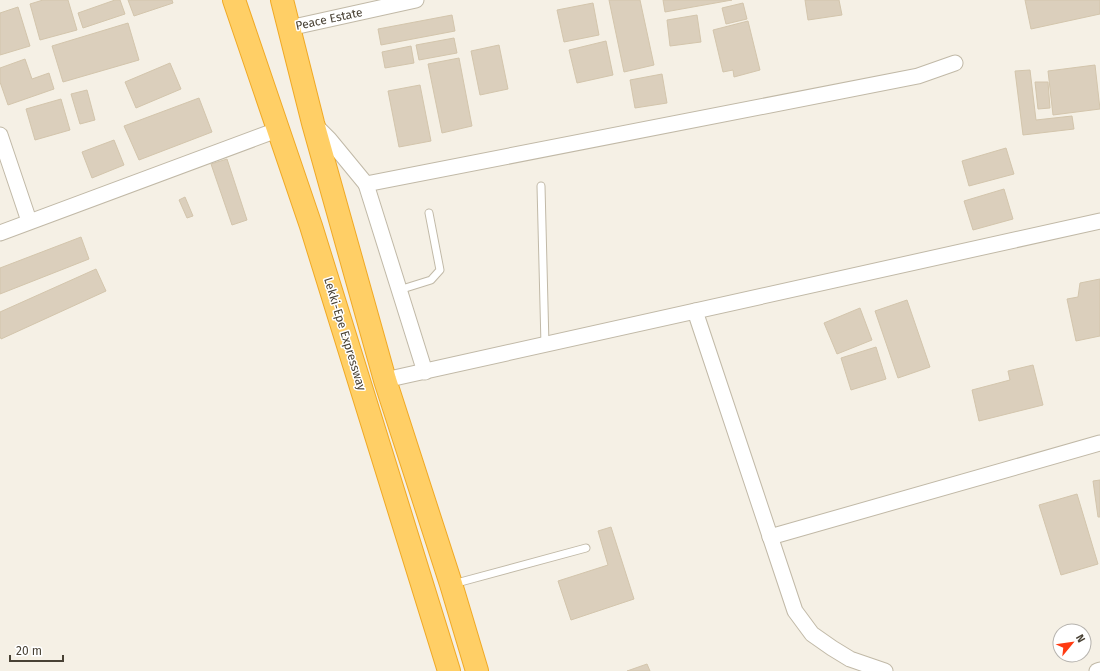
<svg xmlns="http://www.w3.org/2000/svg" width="1100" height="671" viewBox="0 0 1100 671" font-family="'Fira Sans',sans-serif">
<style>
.building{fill:#dbcfbc;stroke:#d3c5ac}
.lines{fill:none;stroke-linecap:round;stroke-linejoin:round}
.lane-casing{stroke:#c1b9a7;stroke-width:9}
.street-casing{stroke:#c1b9a7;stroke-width:17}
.highway-casing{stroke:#f0a925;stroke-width:24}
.lane{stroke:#fff;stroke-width:7}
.street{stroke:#fff;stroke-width:15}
.highway{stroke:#ffcf66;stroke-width:22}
.labels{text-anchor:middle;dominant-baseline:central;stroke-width:3;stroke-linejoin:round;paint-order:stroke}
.street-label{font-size:12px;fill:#484134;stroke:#fff}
</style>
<rect width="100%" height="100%" fill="#f5f0e5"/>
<g class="building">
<path d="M43 0H68L77 30 40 40 30 4Z"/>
<path d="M115 0H120L125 14 83 28 78 13Z"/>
<path d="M128 0H172L173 3 134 16Z"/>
<path d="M609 0H640L654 65 624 72Z"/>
<path d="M663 0H732L665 12Z"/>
<path d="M805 0H839L842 15 808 20Z"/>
<path d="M1025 0H1100V14L1031 29Z"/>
<path d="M593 3 599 35 564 42 557 10Z"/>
<path d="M743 3 747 19 726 24 722 8Z"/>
<path d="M18 7 30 46 0 55V13Z"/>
<path d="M452 15 455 31 381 45 378 29Z"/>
<path d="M697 15 701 42 670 46 667 20Z"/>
<path d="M748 21 760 70 734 77 733 70 723 72 713 30Z"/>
<path d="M128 23 139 60 63 82 52 46Z"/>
<path d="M454 38 457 53 419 60 416 45Z"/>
<path d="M606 41 613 75 577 83 569 50Z"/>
<path d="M499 45 508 89 480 95 471 51Z"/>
<path d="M411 46 414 63 385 68 382 52Z"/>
<path d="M459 58 472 126 442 133 428 64Z"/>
<path d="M25 59 32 79 49 73 54 89 8 105 0 82V68Z"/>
<path d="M170 63 181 89 136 108 125 82Z"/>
<path d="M1095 65 1100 109 1053 115 1048 71Z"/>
<path d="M1030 70 1036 120 1072 116 1074 129 1023 135 1015 71Z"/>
<path d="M662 74 667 103 635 108 630 80Z"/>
<path d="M1035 82H1048L1050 108 1038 109Z"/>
<path d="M420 85 431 141 399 147 388 91Z"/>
<path d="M87 90 95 120 80 124 71 94Z"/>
<path d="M199 98 212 132 139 160 124 126Z"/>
<path d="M61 99 70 130 35 140 26 109Z"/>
<path d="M114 140 124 165 92 178 82 152Z"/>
<path d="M1006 148 1014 174 969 186 962 161Z"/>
<path d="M227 159 247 220 232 225 211 164Z"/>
<path d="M1004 189 1013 219 973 230 964 201Z"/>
<path d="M185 197 193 216 187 218 179 200Z"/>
<path d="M81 237 89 259 0 294V268Z"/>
<path d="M96 269 106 291 1 339 0 336V312Z"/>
<path d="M1100 279V336L1076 341 1067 299 1078 297 1080 283Z"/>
<path d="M907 300 930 367 898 378 875 311Z"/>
<path d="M860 308 872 340 837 354 824 323Z"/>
<path d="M876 347 886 379 851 390 841 358Z"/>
<path d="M1033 365 1043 405 979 421 972 390 1010 380 1008 371Z"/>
<path d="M1100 480V517H1098L1093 481Z"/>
<path d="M1077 494 1098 564 1061 575 1039 505Z"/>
<path d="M611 527 634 599 571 620 558 581 608 565 598 531Z"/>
<path d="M647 664 650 671H627Z"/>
</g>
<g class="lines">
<g class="lane-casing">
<g id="lane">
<path d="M541 186 545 345"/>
<path d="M399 290 431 280 440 270 429 213"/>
<path d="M453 584 586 548"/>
</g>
</g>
<g class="street-casing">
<g id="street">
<path d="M289 28 416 0"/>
<path d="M314 124 329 139 366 184 918 76 955 63"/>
<path d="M0 135 29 221"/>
<path d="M366 184 425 372"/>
<path d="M0 233 277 130"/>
<path d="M695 311 795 611 812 634 832 648 850 659 885 671"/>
<path d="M385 380 1100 221"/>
<path d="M770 537 1100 443"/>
<path d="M1097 671 1100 670"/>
</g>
</g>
<g class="highway-casing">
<g id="highway">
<path d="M234 0 311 226 449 671"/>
<path d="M282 0 313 123 385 380 451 584 477 671"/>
</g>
</g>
<use href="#lane" class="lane"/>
<use href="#street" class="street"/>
<use href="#highway" class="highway"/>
</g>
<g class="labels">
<g class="street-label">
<text transform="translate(329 19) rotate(-12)">Peace Estate</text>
<text transform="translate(345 334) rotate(73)">Lekki-Epe Expressway</text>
</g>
</g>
<g transform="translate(1072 643) rotate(61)"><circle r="19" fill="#ffffff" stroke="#b6b3ae"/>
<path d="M0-3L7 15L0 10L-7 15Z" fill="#ff3b12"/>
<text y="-6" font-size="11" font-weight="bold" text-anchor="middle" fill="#484134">N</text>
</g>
<path d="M10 655v6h53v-6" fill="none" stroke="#484134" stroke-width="2"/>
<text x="16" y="655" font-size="12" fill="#484134" stroke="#ffffff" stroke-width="3" paint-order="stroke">20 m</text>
</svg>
